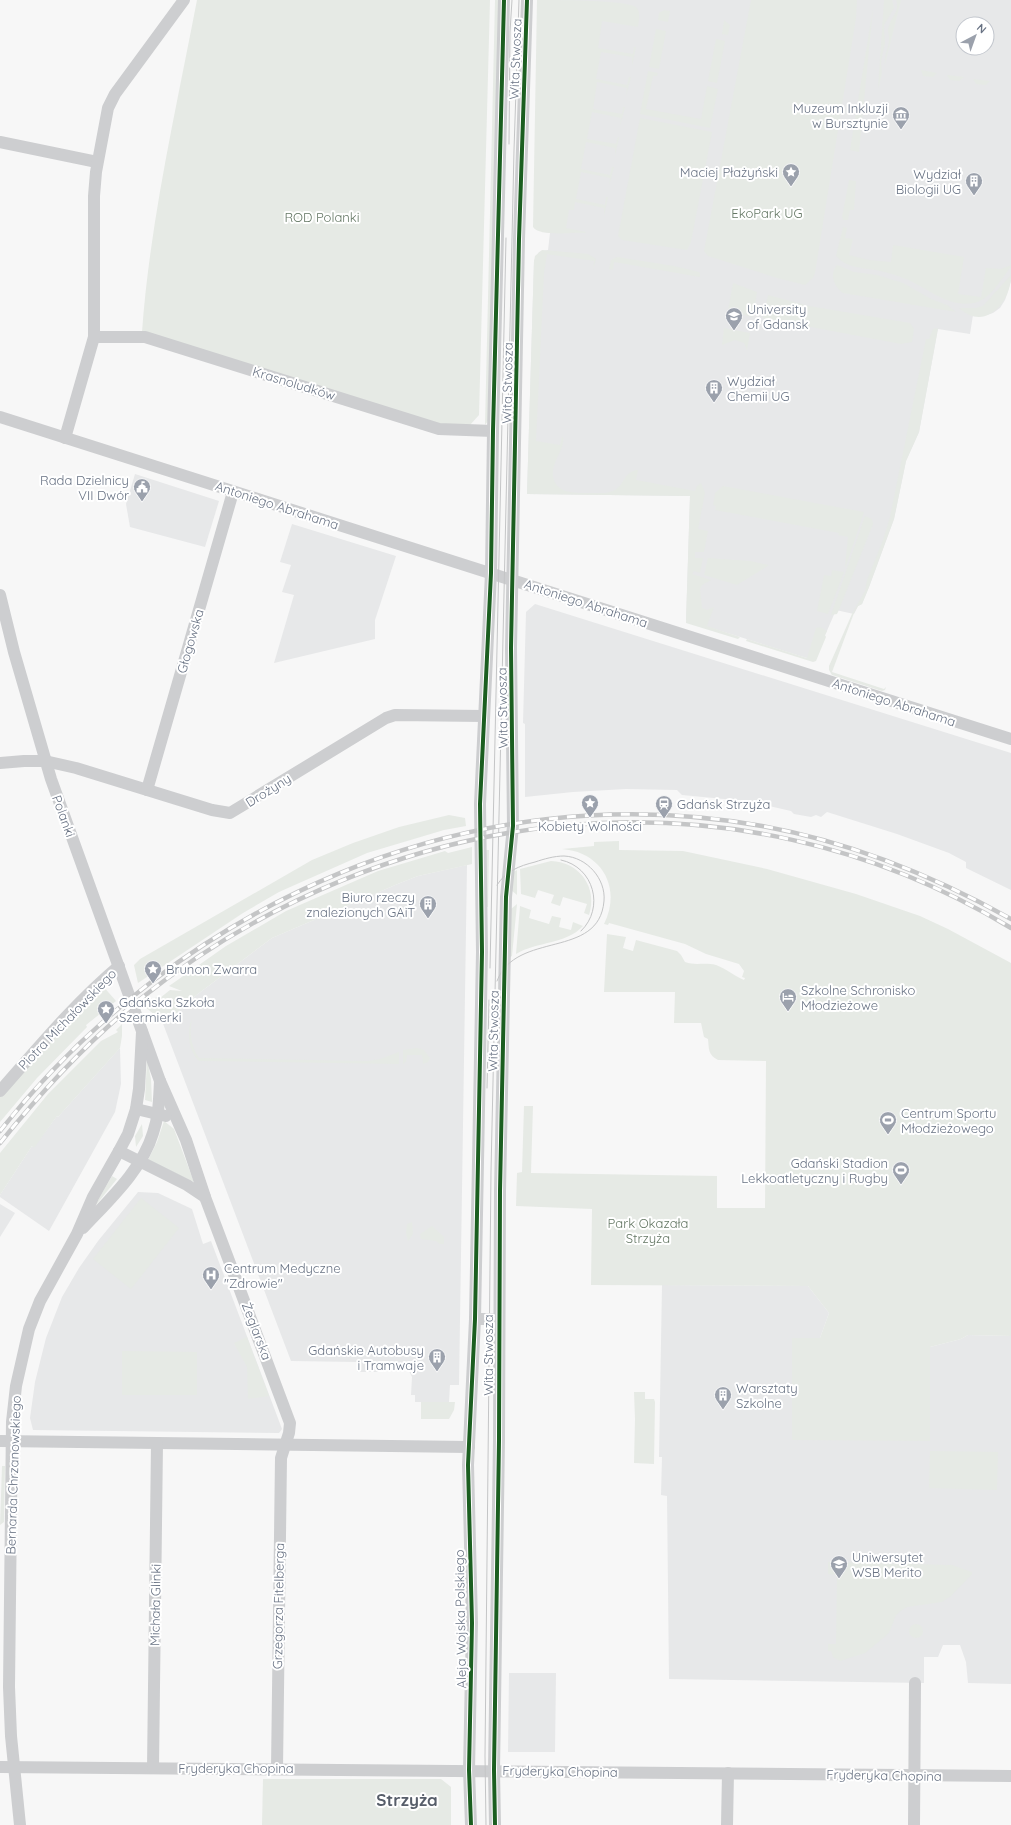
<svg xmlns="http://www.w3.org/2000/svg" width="1011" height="1825" viewBox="0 0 1011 1825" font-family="Quicksand,sans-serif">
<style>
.built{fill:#e7e8e9;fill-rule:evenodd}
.green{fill:#e6eae5}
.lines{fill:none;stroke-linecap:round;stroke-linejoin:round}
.minor{stroke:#cdced0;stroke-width:12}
.tram{stroke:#c4c5c6;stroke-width:1}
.rail-casing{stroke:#c4c5c6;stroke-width:4.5}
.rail{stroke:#fff;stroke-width:3;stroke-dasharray:9;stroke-linecap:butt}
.cycleway-casing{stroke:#fff;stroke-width:6}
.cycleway{stroke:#1b5e20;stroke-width:4}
.labels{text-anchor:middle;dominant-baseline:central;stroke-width:4;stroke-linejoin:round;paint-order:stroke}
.street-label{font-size:13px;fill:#697384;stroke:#fff}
.poi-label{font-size:13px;fill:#697384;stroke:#fff;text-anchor:start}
.park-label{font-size:13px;fill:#647764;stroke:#fff}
.district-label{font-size:17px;font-weight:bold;fill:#575e6a;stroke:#fff}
</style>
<rect width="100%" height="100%" fill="#f7f7f7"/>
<g class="built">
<path d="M551 0H1011V281L1008 291 1005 300 1000 308 993 313 986 315H973L970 334 938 329 919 432 906 461 894 519 869 587 862 604 858 606 854 614 836 610 816 656 810 659 686 620 690 496 527 494 534 261 539 252 548 250 550 233 542 225ZM963 24H987V48H963Z"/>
<path d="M135 474 219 501 205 547 130 527 126 504Z"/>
<path d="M292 524 396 556 375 620V639L274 663 294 595 282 592 291 565 280 562Z"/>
<path d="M535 604 1011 753V890L966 868V862L949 853 897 834 827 812 821 817 816 815 811 817 794 814 791 811 769 806 745 801 682 795 677 790 626 789 573 792 525 797V724L523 723 526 612Z"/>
<path d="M467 865 459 1385H450L449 1402H415V1395H411L412 1377 406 1365H398V1363H379L378 1372H357V1362L291 1361 162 1021 177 1013 186 1003 272 938 400 883 418 876Z"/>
<path d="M120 1048 121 1084 115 1112 49 1231 0 1197V1195L32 1146 34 1147 57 1116 58 1117Z"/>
<path d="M138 1192 158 1193 192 1209 203 1244 211 1241 282 1429 279 1433 33 1430 30 1418 35 1382 46 1338 62 1297 79 1268 98 1241Z"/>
<path d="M0 1204 15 1213 0 1237Z"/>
<path d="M662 1285 808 1286 829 1313 820 1338H792V1440L930 1347 961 1339 968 1335 1011 1336V1684L968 1683 966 1662 960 1645H943L938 1657H924V1683L669 1679 667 1496 661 1495 662 1457H659Z"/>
<path d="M509 1673H556L555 1752H508Z"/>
</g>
<g class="green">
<path d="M197 0H490L479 415 470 425 437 424 142 332C150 221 176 110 197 0Z"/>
<path d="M495 0H499L488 421 485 425Z"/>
<path d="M537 0C555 0 626 0 636 7 641 12 639 20 638 27L602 21 598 48 633 54 634 47H636L632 66V57L601 52 596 79 627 85 629 77H631L626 96 627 88 597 82 593 109 622 114 623 107H625L620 126 621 118 592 112 587 139 616 144 618 137H619L615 156V148L586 142 581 169 610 175 612 167H614L609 186 610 178 581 172 576 199 605 205 606 197H608L604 216V208L575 202 574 210H569L566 228 586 232 585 233C573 232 539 237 533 227Z"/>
<path d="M751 0H857L856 18 815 273 813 278 805 285 777 278 708 256 704 251Z"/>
<path d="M884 0H892L894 8 884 25 885 43 881 61 882 73 878 89Z"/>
<path d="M896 0H901L885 64C884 55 889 48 889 39 889 35 887 30 889 26 892 16 900 11 896 0Z"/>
<path d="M873 8 859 152 850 150Z"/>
<path d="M664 10 670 11 668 22 658 20 659 13Z"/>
<path d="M724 20 730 25 728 35 722 34Z"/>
<path d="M656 29 666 31 659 69 649 67Z"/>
<path d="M716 39 725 41 717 83 708 81Z"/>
<path d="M921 70 937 73 933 77 923 76Z"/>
<path d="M648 71 658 73 657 76H653L646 109 701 119 707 86 718 89 710 128 640 114Z"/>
<path d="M947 75 964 77 959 81 950 80Z"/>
<path d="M973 79 990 81 986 85 976 84Z"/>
<path d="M640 118 712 132 691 242 687 250 622 240 618 236Z"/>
<path d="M849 180 856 181 854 210H850L848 220H843L842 217Z"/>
<path d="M843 227 847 228 845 238 853 239 849 255 869 260 891 262 893 245 964 257 958 294 981 297 986 268 1001 269 1011 265V267C1001 279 990 300 974 303 948 308 928 288 906 279 896 275 886 272 876 270 862 268 847 268 836 256Z"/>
<path d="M542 250 588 254 596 259 593 270 594 261 547 254 544 273 536 441 560 445 562 437H563C565 450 551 462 553 476 556 495 577 493 591 493 600 493 608 494 615 490 625 484 624 471 638 470L636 480 695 491 697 486 701 483 705 493 698 529 708 531 704 552H695V558H703L700 573 694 571 692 574 711 580 702 585 700 589 702 608 707 610 714 607 707 626 740 637 738 639 686 623 690 496 527 494 534 261 535 256Z"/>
<path d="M617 257 674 266 699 272 700 273V277L614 262 613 270 609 269 611 260Z"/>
<path d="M837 265 854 272 877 275 903 283 931 299 947 305 956 312 843 293C834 286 829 275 837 265Z"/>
<path d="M1011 275C1011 303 985 332 959 308H976L983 306Z"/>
<path d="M733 283 757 292 753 317 728 311Z"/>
<path d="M768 295 809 306 910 323 914 329 912 342 901 344 763 318Z"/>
<path d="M724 328 750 333 747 350 744 343 735 340 722 345Z"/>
<path d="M938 328 919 432 906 461 894 519 869 587 862 604 858 606 854 613 832 672 884 689 886 687 885 690 882 691 832 675 829 670V666L852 614 865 591 867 580 883 540 890 517 926 339H929L933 329Z"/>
<path d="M723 486 864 512 846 566 845 567 848 537 838 535 839 533 715 510 716 506 713 505 715 493Z"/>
<path d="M865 516 872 519 873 524 838 612 837 614 831 615Z"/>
<path d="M708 558 750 561 769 565 737 585 704 575Z"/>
<path d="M832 570 844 572 828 614 817 611 824 575 831 576Z"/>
<path d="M820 627 827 631 825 635 826 637 816 661 813 662 746 641 747 639 807 658 816 628Z"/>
<path d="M449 815 465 818 466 826 444 830 367 853 279 892 243 913 138 983 134 965 140 959 312 860 353 843 399 827Z"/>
<path d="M619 841V850L683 851 767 869 856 894 920 916 948 929 1011 963V1336L968 1335 961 1339 930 1347V1441L792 1440V1338H820L829 1313 808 1286 591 1285 592 1209 516 1206 517 1173 522 1172 524 1106H533L531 1173 717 1176V1208H765L766 1061 718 1060C708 1055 709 1049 708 1039L704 1037 701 1023H674L675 992H604L607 934 626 937 623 948 633 951 636 940 677 951 681 955 685 962C696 966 704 962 716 965 727 969 734 976 744 980L745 978 742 977 744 971 739 964 706 954 685 944 609 923 608 925 604 924C622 888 602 852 562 849L594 846V842Z"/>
<path d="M472 847V864L418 876 400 883 272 938 186 1003 177 1013 162 1021 144 1006 158 996 160 998 170 990 182 991 169 986 226 946 286 911 378 871 445 851 448 853Z"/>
<path d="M484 850H489L488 907H486Z"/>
<path d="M551 861C580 862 598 888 589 915L584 913 587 904 563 897 560 906 551 903 554 895 538 890 535 898 521 894 520 869Z"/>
<path d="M517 870V895L511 890 512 873Z"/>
<path d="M517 904 512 956 509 958 511 909Z"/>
<path d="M520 906 531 910 529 918 549 924 552 916 561 918 559 927 571 930 573 922 583 926C565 945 538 941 516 954Z"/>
<path d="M102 985 116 1001 86 1025 87 1027 37 1078 0 1122V1097C25 1068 47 1040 78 1017L74 1013Z"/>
<path d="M192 1019C189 1032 191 1047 199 1058L368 1061 380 1059 399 1052V1064L199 1061C189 1052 186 1032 192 1019Z"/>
<path d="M122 1024V1036L120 1048 58 1117 57 1116 34 1148 32 1146 0 1195V1153L48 1094 101 1041 118 1032 116 1030Z"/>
<path d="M417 1048 424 1050 430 1058 428 1062 423 1064 422 1055H407L406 1062 403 1064V1050Z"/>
<path d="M147 1059 151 1079 152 1102 145 1100Z"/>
<path d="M164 1121 174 1129 194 1182 148 1160 157 1142Z"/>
<path d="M142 1124 143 1136 136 1147 135 1136Z"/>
<path d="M112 1176 117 1179 92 1210Z"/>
<path d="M141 1198 179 1228 131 1289 93 1259Z"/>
<path d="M412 1222 413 1234 408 1241 406 1233 407 1224Z"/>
<path d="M432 1226 444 1237V1244H440L436 1241 421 1239 420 1234Z"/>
<path d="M247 1337 269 1396 248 1399 247 1367 234 1343Z"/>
<path d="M122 1351 197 1352V1395H122Z"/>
<path d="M634 1392H645V1399H654L655 1402 654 1464 634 1463 635 1419Z"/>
<path d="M421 1402H455L454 1410 449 1419H421Z"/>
<path d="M930 1451 998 1452 997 1490 929 1488Z"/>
<path d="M2 1466H5L4 1522 0 1525Z"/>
<path d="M828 1562 952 1565 972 1572V1574L951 1596 942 1602 907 1607 902 1610 896 1615 889 1633 865 1653 840 1661 833 1657 831 1651H828V1644H836L837 1575 828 1574Z"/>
<circle cx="916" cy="1631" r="7"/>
<path d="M263 1779H441L451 1787V1825H262Z"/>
</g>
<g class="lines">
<g class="minor">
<path d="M0 142 97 162"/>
<path d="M94 337H145L439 429 493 431"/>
<path d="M0 417 1011 739"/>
<path d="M65 438 94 337V196L96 172 108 108 115 94 184 0"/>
<path d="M0 595 14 652 51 779 160 1081C159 1099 159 1116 153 1133 142 1170 109 1200 83 1228"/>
<path d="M0 763 24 761H45L76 768 212 810 230 813 386 718 395 715 484 716"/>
<path d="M147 790 233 492"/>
<path d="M160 1081 186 1140 205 1197 290 1423 289 1433 281 1458 277 1769"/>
<path d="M0 1091C38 1048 75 1003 119 966"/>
<path d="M136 1109 166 1116"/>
<path d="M119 1151 187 1185 205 1197"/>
<path d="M475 1319H498"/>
<path d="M0 1441 469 1447"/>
<path d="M0 1767 1011 1776"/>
<path d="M153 1768 157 1443"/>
<path d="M20 1825 11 1736 9 1687 12 1422 16 1386 29 1329 40 1301 77 1234 93 1197 119 1151 128 1134 136 1109 139 1089 142 1032"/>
<path d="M471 1825 469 1770 472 1623 468 1465 475 1319 482 952 480 804 491 573 493 431 504 0"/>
<path d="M495 1825 494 1770 499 1440 500 1191 506 897 513 826 511 648 519 239 527 0"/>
<path d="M727 1825 728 1773"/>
<path d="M914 1825 915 1683"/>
</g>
<g class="tram">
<path d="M509 144 510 32 512 0"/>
<path d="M561 860C594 867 605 908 581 931"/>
<path d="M497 885C506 871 519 866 535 862 544 859 554 856 564 856 587 857 606 879 604 901 599 960 516 930 497 981"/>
<path d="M490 968 506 238"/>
<path d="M487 1088 489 1000"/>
<path d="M486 1825 485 1756 491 1171 514 150 519 0"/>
</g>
<g class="rail-casing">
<g id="rail">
<path d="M0 1131C180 903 472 773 762 826 850 842 934 876 1011 919"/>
<path d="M0 1143C42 1091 87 1042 139 1000 389 800 732 759 1011 928"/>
</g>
</g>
<use href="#rail" class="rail"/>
<g class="cycleway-casing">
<g id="cycleway">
<path d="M471 1825 469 1770 472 1623 468 1465 475 1319 482 952 480 804 491 573 493 431 504 0"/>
<path d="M495 1825 494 1770 499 1440 500 1191 506 897 513 826 511 648 519 239 527 0"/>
</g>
</g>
<use href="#cycleway" class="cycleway"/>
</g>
<defs>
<g id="museum-pin" transform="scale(0.9)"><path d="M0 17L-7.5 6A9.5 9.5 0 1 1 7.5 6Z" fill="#9ba1ac" stroke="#fff"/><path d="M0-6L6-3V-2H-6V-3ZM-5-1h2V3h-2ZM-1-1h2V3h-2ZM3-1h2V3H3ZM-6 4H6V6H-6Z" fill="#fff"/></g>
<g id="sight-pin" transform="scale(0.9)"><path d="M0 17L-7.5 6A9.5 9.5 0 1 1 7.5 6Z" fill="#9ba1ac" stroke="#fff"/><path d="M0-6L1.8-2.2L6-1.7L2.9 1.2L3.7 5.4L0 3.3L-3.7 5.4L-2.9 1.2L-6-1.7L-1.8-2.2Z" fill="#fff"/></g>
<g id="building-pin" transform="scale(0.9)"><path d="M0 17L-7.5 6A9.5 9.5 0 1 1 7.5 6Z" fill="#9ba1ac" stroke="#fff"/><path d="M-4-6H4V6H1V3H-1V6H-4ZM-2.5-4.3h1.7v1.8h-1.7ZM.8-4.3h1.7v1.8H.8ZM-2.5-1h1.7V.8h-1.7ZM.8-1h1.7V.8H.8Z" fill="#fff"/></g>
<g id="university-pin" transform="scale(0.9)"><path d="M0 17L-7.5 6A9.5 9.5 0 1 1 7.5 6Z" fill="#9ba1ac" stroke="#fff"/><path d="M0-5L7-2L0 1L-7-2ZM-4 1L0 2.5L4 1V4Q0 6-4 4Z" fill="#fff"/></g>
<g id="civic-pin" transform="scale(0.9)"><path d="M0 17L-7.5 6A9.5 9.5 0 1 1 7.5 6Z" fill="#9ba1ac" stroke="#fff"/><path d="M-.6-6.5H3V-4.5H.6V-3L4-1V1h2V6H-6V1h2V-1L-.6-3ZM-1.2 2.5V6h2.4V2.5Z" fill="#fff"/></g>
<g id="station-pin" transform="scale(0.9)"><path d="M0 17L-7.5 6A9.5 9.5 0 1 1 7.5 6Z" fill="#9ba1ac" stroke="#fff"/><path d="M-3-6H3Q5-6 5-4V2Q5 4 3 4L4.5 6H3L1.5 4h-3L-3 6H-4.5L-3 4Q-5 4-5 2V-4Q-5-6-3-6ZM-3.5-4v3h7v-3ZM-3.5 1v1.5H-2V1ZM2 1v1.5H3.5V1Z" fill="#fff"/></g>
<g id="hotel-pin" transform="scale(0.9)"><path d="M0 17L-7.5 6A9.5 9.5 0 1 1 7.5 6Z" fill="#9ba1ac" stroke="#fff"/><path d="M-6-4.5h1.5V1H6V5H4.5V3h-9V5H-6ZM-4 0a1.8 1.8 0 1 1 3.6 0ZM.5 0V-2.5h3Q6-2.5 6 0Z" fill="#fff"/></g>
<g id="stadium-pin" transform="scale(0.9)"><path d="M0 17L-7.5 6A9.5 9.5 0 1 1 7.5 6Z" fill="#9ba1ac" stroke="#fff"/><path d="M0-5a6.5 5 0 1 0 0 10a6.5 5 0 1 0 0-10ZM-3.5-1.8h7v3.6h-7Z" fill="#fff"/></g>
<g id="hospital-pin" transform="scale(0.9)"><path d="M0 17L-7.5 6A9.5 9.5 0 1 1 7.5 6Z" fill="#9ba1ac" stroke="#fff"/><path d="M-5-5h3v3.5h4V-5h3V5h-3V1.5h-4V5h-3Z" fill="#fff"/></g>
</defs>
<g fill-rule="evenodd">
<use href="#museum-pin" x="901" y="115"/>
<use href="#sight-pin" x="791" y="172"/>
<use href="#building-pin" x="974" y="181"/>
<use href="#university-pin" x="734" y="316"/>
<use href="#building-pin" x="714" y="388"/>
<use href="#civic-pin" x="142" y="487"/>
<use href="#sight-pin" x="590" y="803"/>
<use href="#station-pin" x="664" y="804"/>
<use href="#building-pin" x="428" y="904"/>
<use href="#sight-pin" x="153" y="969"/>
<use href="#hotel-pin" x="788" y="997"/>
<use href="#sight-pin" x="106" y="1009"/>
<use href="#stadium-pin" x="888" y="1120"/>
<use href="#stadium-pin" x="901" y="1170"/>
<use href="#hospital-pin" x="211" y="1275"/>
<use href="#building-pin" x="437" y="1357"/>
<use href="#building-pin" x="723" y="1395"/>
<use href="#university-pin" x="839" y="1564"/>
</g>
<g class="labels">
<g class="street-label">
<text transform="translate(515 59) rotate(-88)">Wita Stwosza</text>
<text transform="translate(294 383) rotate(17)">Krasnoludków</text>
<text transform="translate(507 383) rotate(-89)">Wita Stwosza</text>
<text transform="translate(277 505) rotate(18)">Antoniego Abrahama</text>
<text transform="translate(586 603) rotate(18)">Antoniego Abrahama</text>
<text transform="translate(190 641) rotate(-74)">Głogowska</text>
<text transform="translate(894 702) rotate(18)">Antoniego Abrahama</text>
<text transform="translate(502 708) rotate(-91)">Wita Stwosza</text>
<text transform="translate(268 790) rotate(-32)">Drożyny</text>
<text transform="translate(64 816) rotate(70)">Polanki</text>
<text transform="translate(67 1019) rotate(-46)">Piotra Michałowskiego</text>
<text transform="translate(493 1031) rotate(-89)">Wita Stwosza</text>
<text transform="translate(257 1331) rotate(69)">Żeglarska</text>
<text transform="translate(488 1355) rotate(-90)">Wita Stwosza</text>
<text transform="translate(13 1475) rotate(-88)">Bernarda Chrzanowskiego</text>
<text transform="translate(155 1605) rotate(-89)">Michała Glinki</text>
<text transform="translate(278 1606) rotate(-89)">Grzegorza Fitelberga</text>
<text transform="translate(460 1619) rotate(-91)">Aleja Wojska Polskiego</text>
<text x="236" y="1768">Fryderyka Chopina</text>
<text transform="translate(560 1771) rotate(1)">Fryderyka Chopina</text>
<text transform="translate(884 1775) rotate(1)">Fryderyka Chopina</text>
</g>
<g class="poi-label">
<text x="888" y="108" text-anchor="end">Muzeum Inkluzji<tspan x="888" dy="15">w Bursztynie</tspan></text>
<text x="778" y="172" text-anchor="end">Maciej Płażyński</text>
<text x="961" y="174" text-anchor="end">Wydział<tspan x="961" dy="15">Biologii UG</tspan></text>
<text x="747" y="309">University<tspan x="747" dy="15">of Gdansk</tspan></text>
<text x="727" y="381">Wydział<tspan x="727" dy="15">Chemii UG</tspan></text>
<text x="129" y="480" text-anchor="end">Rada Dzielnicy<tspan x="129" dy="15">VII Dwór</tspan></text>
<text x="677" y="804">Gdańsk Strzyża</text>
<text x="590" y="826" text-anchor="middle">Kobiety Wolności</text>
<text x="415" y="897" text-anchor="end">Biuro rzeczy<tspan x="415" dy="15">znalezionych GAiT</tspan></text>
<text x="166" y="969">Brunon Zwarra</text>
<text x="801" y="990">Szkolne Schronisko<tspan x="801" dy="15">Młodzieżowe</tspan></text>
<text x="119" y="1002">Gdańska Szkoła<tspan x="119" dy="15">Szermierki</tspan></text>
<text x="901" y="1113">Centrum Sportu<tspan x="901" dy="15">Młodzieżowego</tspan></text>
<text x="888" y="1163" text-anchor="end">Gdański Stadion<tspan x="888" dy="15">Lekkoatletyczny i Rugby</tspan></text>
<text x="224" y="1268">Centrum Medyczne<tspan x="224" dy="15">"Zdrowie"</tspan></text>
<text x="424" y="1350" text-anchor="end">Gdańskie Autobusy<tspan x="424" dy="15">i Tramwaje</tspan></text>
<text x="736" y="1388">Warsztaty<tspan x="736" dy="15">Szkolne</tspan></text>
<text x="852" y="1557">Uniwersytet<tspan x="852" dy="15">WSB Merito</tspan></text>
</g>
<g class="park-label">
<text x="767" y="213">EkoPark UG</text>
<text x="322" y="217">ROD Polanki</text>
<text x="648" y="1223">Park Okazała<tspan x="648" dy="15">Strzyża</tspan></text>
</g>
<g class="district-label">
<text x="407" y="1799">Strzyża</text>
</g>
</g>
<g transform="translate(975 36) rotate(41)"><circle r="19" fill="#ffffff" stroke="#c3c7ce"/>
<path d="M0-3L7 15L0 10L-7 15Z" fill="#9ba1ac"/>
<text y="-6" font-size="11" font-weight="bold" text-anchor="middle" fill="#697384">N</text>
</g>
</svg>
